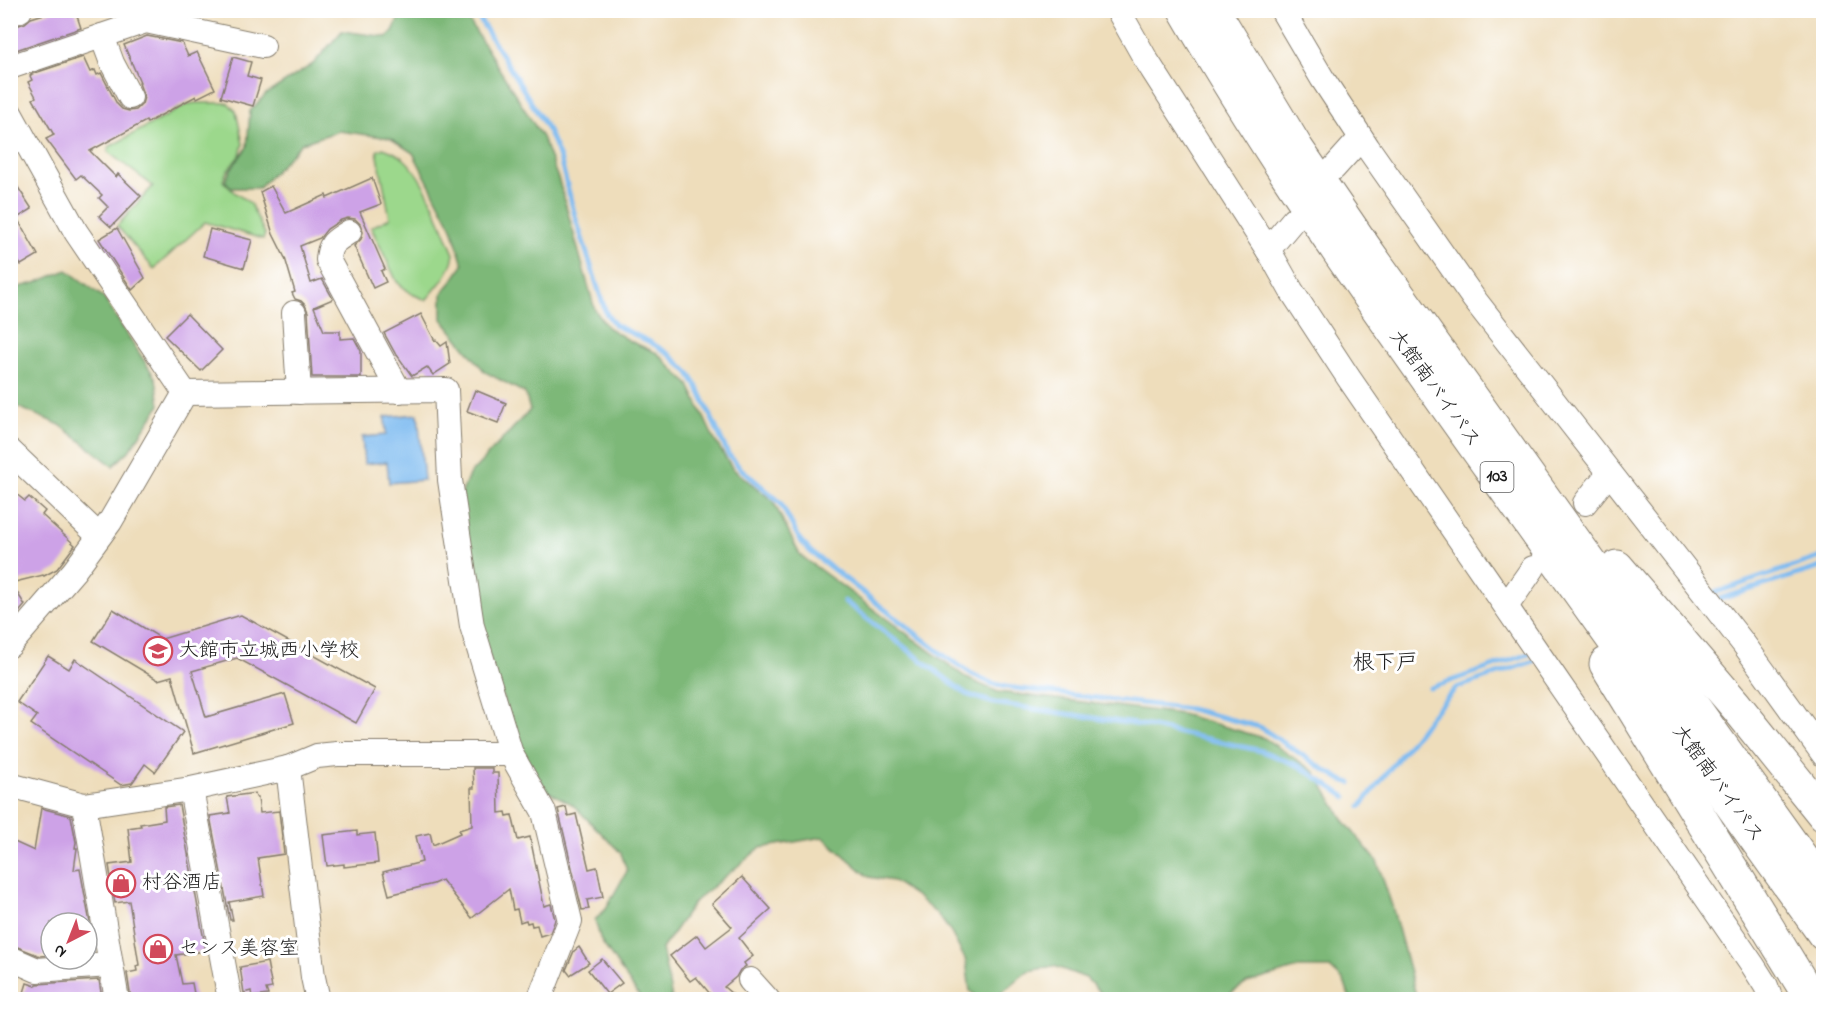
<svg xmlns="http://www.w3.org/2000/svg" width="1834" height="1010" viewBox="0 0 1834 1010" font-family="'Indie Flower','Klee One',sans-serif">
<style>
.green{fill:#9cd88c;stroke:#5c7a54;stroke-width:1.5}
.forest{fill:#7db878;stroke:#4c6a4a;stroke-width:1.5}
.water{fill:#7cbaf0;stroke:#4c6b86;stroke-width:1.5}
.lines{fill:none;stroke-linecap:round;stroke-linejoin:round}
.stream{stroke:#7cbaf0;stroke-width:5}
.building{fill:#cda2e7}
.minor-casing{stroke:#857c6c;stroke-width:26}
.highway-casing{stroke:#857c6c;stroke-width:35}
.minor{stroke:#fff;stroke-width:24}
.highway{stroke:#fff;stroke-width:33}
.labels{text-anchor:middle;dominant-baseline:central;stroke-width:6;stroke-linejoin:round;paint-order:stroke}
.shield{fill:#fff;stroke:#606060;stroke-width:1.5}
.shield-label{font-size:18px;font-weight:bold;fill:#1c1c1c}
.street-label{font-size:20px;fill:#1c1c1c;stroke:#fff}
.poi-label{font-size:20px;fill:#1c1c1c;stroke:#fff;text-anchor:start}
.quarter-label{font-size:22px;fill:#1c1c1c;stroke:#fff}
</style>
<rect width="100%" height="100%" fill="#fff"/>
<filter id="ink" filterUnits="userSpaceOnUse"><feTurbulence type="fractalNoise" baseFrequency=".0167" numOctaves="2"/><feDisplacementMap in="SourceGraphic" scale="12" xChannelSelector="R" yChannelSelector="G"/><feConvolveMatrix kernelMatrix="1 2 1 2 8 2 1 2 1" color-interpolation-filters="sRGB"/></filter>
<filter id="wash" filterUnits="userSpaceOnUse"><feTurbulence type="fractalNoise" baseFrequency=".008" numOctaves="4" result="noise"/><feDisplacementMap in="SourceGraphic" scale="24" xChannelSelector="R" yChannelSelector="G"/><feGaussianBlur stdDeviation="1.35" result="paint"/><feColorMatrix in="noise" values="0 0 0 0 0 0 0 0 0 0 0 0 0 0 0 0 0 1.4 0 .05"/><feComposite in="paint" operator="in"/></filter>
<g filter="url(#wash)">
<rect width="100%" height="100%" fill="#edb"/>
<g class="green">
<path d="M196 103H228L236 111 243 144 240 155 227 171 223 181 234 192 250 203 265 234 263 239 205 222 154 269 117 226 153 186 108 152 109 147 188 104Z"/>
<path d="M383 148C388 150 395 152 400 156 424 172 442 227 454 254 451 273 438 286 426 300L412 294 397 282 371 227 390 218 377 151Z"/>
</g>
<g class="forest">
<path d="M402 11H463L542 137 559 181 595 310 607 327 630 341 657 353 689 385 714 439 732 468 773 501 800 555 968 679 998 692 1181 714 1264 738 1315 772 1345 822 1377 861 1392 906 1417 999H1350L1344 981 1330 968H1298L1247 983 1222 999H1106L1086 978 1054 966 1028 971 994 999H980L970 991 966 961 950 931 939 916 916 896 893 881 869 877 823 837 760 848 695 901 662 949 672 999H641L601 941 595 920 606 908 627 871 621 853 572 804 547 791 518 745 481 631 461 495 469 475 530 410 525 393 485 372 442 319V293L453 280 463 265 452 228 413 153 390 138 339 131 302 143 259 188H232L225 181 231 169 247 147 250 111 266 94 313 64 342 31 387 37 393 31Z"/>
<path d="M67 270 103 297 156 379 160 405 129 451 113 466 60 425 11 404V289L35 283Z"/>
</g>
<path class="water" d="M418 414 424 480 389 483 387 462 364 464 362 437 386 435 385 417Z"/>
<g class="lines">
<g class="stream">
<path d="M474 10 547 128 560 158 575 216 606 313 615 325 650 342 669 354 689 373 699 390 728 454 740 468 780 502 800 540 811 552 946 657 972 674 991 683 1006 687 1038 691 1190 709 1260 727 1325 770 1342 780 1351 783"/>
<path d="M1714 593 1824 556"/>
<path d="M1720 599 1824 566"/>
<path d="M844 601 966 694 994 703 1148 726 1262 751 1299 766 1346 797"/>
<path d="M1430 688 1529 654"/>
<path d="M1361 806 1430 717 1456 688 1534 661"/>
</g>
</g>
<g id="blocks">
<g class="building">
<path d="M57 10H75L81 28 10 52V28L25 23 31 18Z"/>
<path d="M147 36 182 43 188 56 197 52 215 89 197 98 196 96 147 123 146 121 90 151 116 177 118 174 141 196 111 227 99 216 108 207 99 198 102 195 81 175 76 179 46 139 54 135 33 99 36 97 28 82 32 80 30 76 32 74 83 57 90 72 95 70 97 75 101 73 117 104 122 109 129 111 136 110 142 104 144 97 139 83 140 82 124 45Z"/>
<path d="M233 57 251 62 247 76 261 80 253 106 221 97Z"/>
<path d="M10 175 32 209 17 218 38 255 21 265 17 260 10 263Z"/>
<path d="M372 178 381 204 360 212 385 269 381 271 386 282 373 288 354 246 361 239 363 232 360 224 355 219 348 218 341 220 327 229 320 238 300 246 311 283 322 279 333 299 314 307 324 331H340V339L354 338 361 351V377H312L308 312 305 305 301 301 295 299 292 293 295 292 285 258 273 234 260 192 271 186 286 213 326 195 327 198Z"/>
<path d="M117 228 145 278 132 290 99 239Z"/>
<path d="M210 229 252 240 244 268 203 256Z"/>
<path d="M187 314 222 350 201 371 165 336Z"/>
<path d="M421 314 435 341 436 340 441 346 447 342 450 364 433 375 427 367 412 376 397 355H396L384 333Z"/>
<path d="M475 390 506 403 498 423 467 411Z"/>
<path d="M10 489 25 501 29 497 45 511 42 515 75 545 57 569 44 576 43 575 11 583 25 605 10 623Z"/>
<path d="M113 609 162 639 241 615 375 689 356 723 237 658 192 671 206 717 285 694 294 723 194 753 172 676 158 680 93 641Z"/>
<path d="M48 656 69 669 75 659 183 732 155 772 145 764 132 783 121 785 31 724 37 716 17 702Z"/>
<path d="M473 768H492V773H498L499 813 506 812 507 816 512 815 518 840 530 837 544 906 551 904 555 920 550 933 540 936 537 925 532 926 531 922 527 923 526 920 520 922 517 909 513 910 509 889 472 918 442 880 433 884 389 895 383 872 422 862 416 836 430 833 433 845 460 833 459 830 472 826 471 788H474Z"/>
<path d="M255 793 256 797H258L260 813 279 811 284 854 258 858 264 896 229 902 233 920H230L210 816 230 813 227 797Z"/>
<path d="M179 805 206 951 176 955 182 984 192 983 195 999H131L127 973 137 971 136 966 139 965 129 901 115 903 109 865 132 862 128 828 141 826 140 824 165 820 164 807Z"/>
<path d="M566 807 568 816 576 814 589 869 597 867 603 897 587 900 589 909 582 910 558 809Z"/>
<path d="M41 808 71 816 76 842 75 848H77L74 870 80 869 90 923H51V955L40 956 10 944V840L34 851Z"/>
<path d="M357 831V835L375 833 378 863 344 867V864L327 866 323 835Z"/>
<path d="M742 877 771 909 739 938 753 956 744 963 746 966 740 970 736 977 724 987 738 999H712L711 995 696 977 690 981 670 956 697 935 706 947 732 927 712 904Z"/>
<path d="M579 947 589 963 570 975 566 970 574 951Z"/>
<path d="M602 959 622 983 607 994 588 970Z"/>
<path d="M267 962 272 988 266 989 268 995 252 997 251 991 244 993 240 967Z"/>
<path d="M99 980 102 999H22L27 983 36 986 37 984Z"/>
</g>
</g>
</g>
<g filter="url(#ink)">
<use href="#blocks" fill-opacity="0" stroke="#857c6c" stroke-width="1.5"/>
<g class="lines">
<g class="minor-casing">
<g id="minor">
<path d="M1118 10 1145 58 1273 258 1291 290 1348 377 1752 964 1766 986 1771 1000"/>
<path d="M1282 10 1322 78 1368 148 1474 299 1743 643 1824 755"/>
<path d="M10 14 20 10"/>
<path d="M102 36 112 63 130 97"/>
<path d="M10 67 146 21 263 46"/>
<path d="M10 113 76 232 185 393"/>
<path d="M1334 168 1361 138"/>
<path d="M349 232C336 241 329 242 328 260L399 391"/>
<path d="M1268 250 1294 219"/>
<path d="M294 313 299 392"/>
<path d="M185 393 446 390 450 480 472 626 511 754 544 812 570 921 541 995 542 1000"/>
<path d="M10 451 99 536"/>
<path d="M1585 503 1609 473"/>
<path d="M1507 605 1533 568"/>
<path d="M10 645 74 571 110 522 185 393"/>
<path d="M288 768 313 977 318 1000"/>
<path d="M10 785 84 805 191 789 288 768 317 756 337 754H511"/>
<path d="M191 789 230 1000"/>
<path d="M84 805 117 1000"/>
<path d="M10 958 37 970 110 965"/>
<path d="M750 980 768 1000"/>
</g>
</g>
<g class="highway-casing">
<g id="highway">
<path d="M1185 10C1277 169 1383 317 1489 466 1600 622 1713 777 1824 934"/>
<path d="M1213 10 1297 149 1364 247 1824 889"/>
<path d="M1617 567 1736 706 1824 815"/>
<path d="M1606 664 1812 1000"/>
</g>
</g>
<use href="#minor" class="minor"/>
<use href="#highway" class="highway"/>
</g>
</g>
<defs>
<g id="school-ring" transform="scale(1.5)"><circle r="9.5" fill="#fff" stroke="#d1495b" stroke-width="1.5"/><path d="M0-5L7-2L0 1L-7-2ZM-4 1L0 2.5L4 1V4Q0 6-4 4Z" fill="#d1495b"/></g>
<g id="shop-ring" transform="scale(1.5)"><circle r="9.5" fill="#fff" stroke="#d1495b" stroke-width="1.5"/><path d="M-5-2.5h2.3a2.7 3.5 0 0 1 5.4 0H5L5.5 6h-11ZM-1.5-2.5h3a1.5 2.3 0 0 0-3 0Z" fill="#d1495b"/></g>
</defs>
<g fill-rule="evenodd">
<use href="#school-ring" x="158" y="651"/>
<use href="#shop-ring" x="121" y="883"/>
<use href="#shop-ring" x="158" y="949"/>
</g>
<g class="labels">
<rect class="shield" x="1480.5" y="462" width="33" height="30" rx="4.5"/>
<g class="shield-label">
<text x="1497" y="477">103</text>
</g>
<g class="street-label">
<text transform="translate(1434 389) rotate(54)">大館南バイパス</text>
<text transform="translate(1717 784) rotate(54)">大館南バイパス</text>
</g>
<g class="poi-label">
<text x="179" y="651">大館市立城西小学校</text>
<text x="142" y="883">村谷酒店</text>
<text x="179" y="949">センス美容室</text>
</g>
<g class="quarter-label">
<text x="1385" y="664">根下戸</text>
</g>
</g>
<rect width="1834" height="1010" fill="none" stroke="#fff" stroke-width="36"/>
<g transform="translate(69 941) rotate(222)"><circle r="28" fill="#ffffff" stroke="#a4a4a4" stroke-width="1.5"/>
<path d="M0-4.5L10 22L0 15L-10 22Z" fill="#d1495b"/>
<text y="-9" font-size="16" font-weight="bold" text-anchor="middle" fill="#1c1c1c">N</text>
</g>
</svg>
